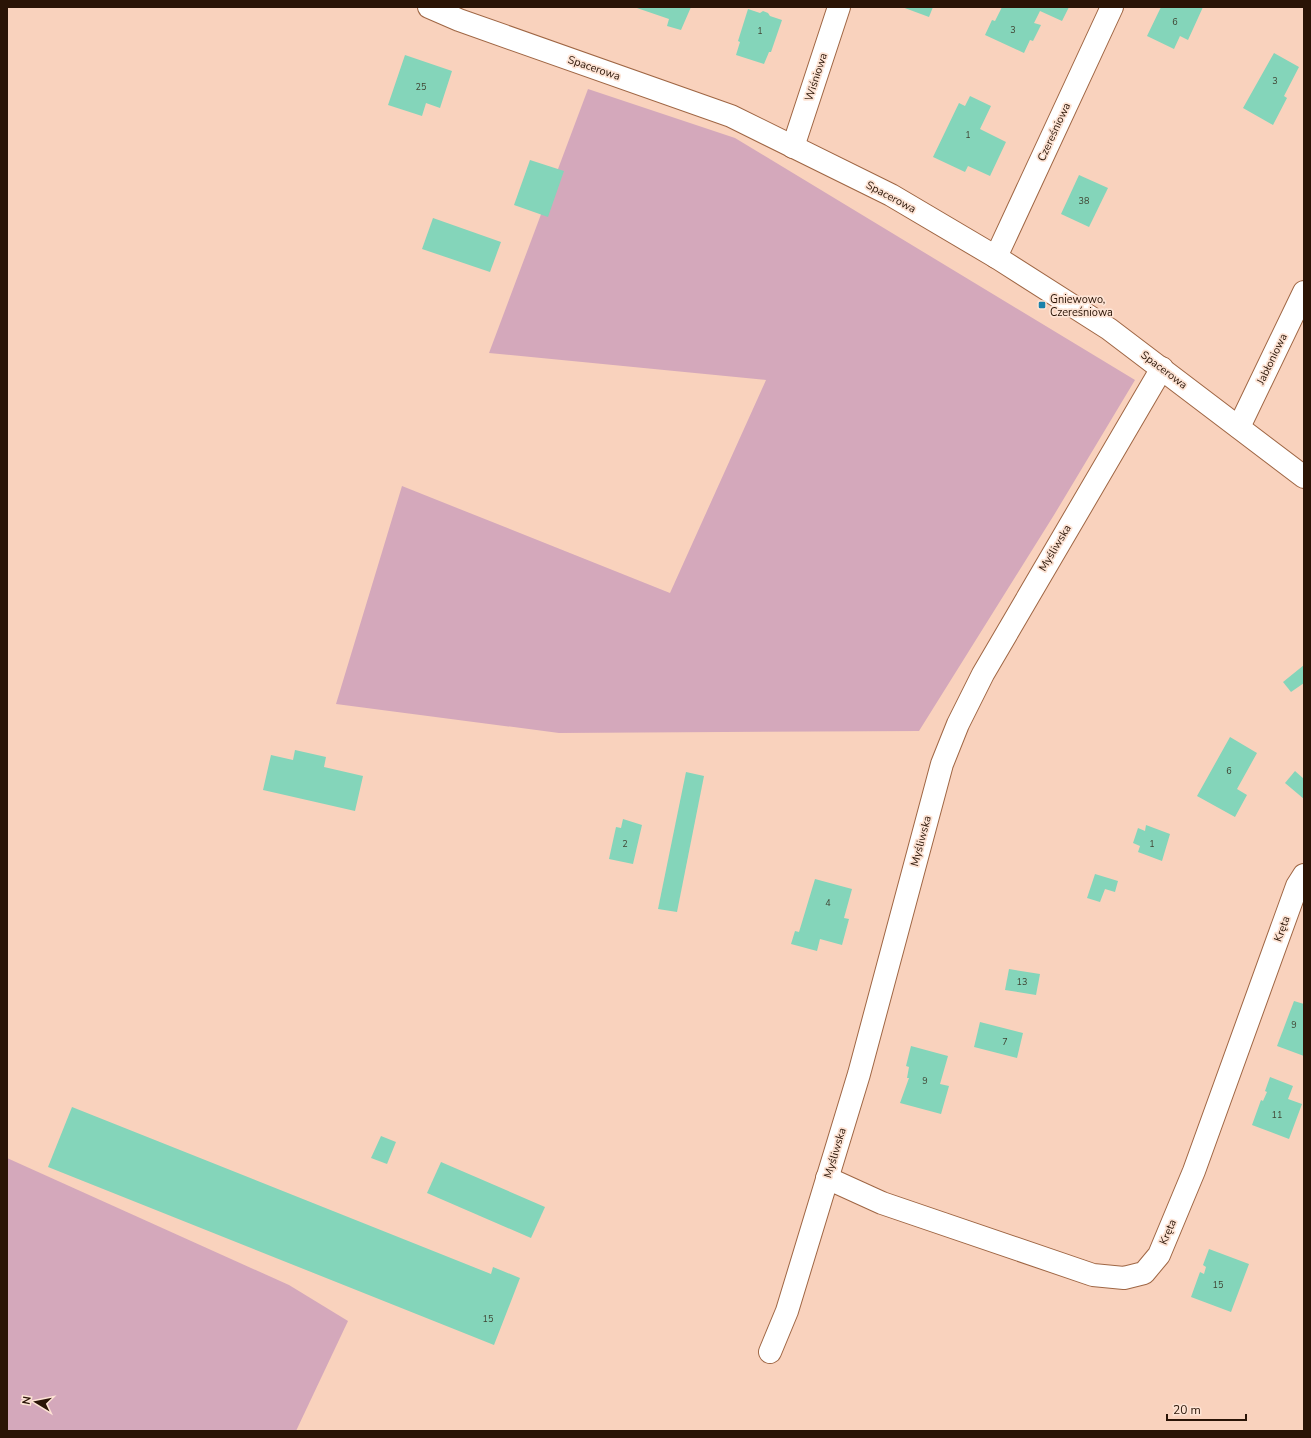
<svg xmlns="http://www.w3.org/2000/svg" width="1311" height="1438" viewBox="0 0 1311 1438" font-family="'Nunito Sans',sans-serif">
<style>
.green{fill:#d4a8bb}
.building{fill:#84d5ba}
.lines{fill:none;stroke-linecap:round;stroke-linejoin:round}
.minor-casing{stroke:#9f6644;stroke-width:24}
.tertiary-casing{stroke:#9f6644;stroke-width:24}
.minor{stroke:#fff;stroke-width:22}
.tertiary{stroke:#fff;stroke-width:22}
.poi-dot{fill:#1a82ab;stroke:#fde3d4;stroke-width:1.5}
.labels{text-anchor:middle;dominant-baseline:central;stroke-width:3.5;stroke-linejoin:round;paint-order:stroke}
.number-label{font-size:9px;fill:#404433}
.street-label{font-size:11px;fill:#2a1406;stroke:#fde3d4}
.poi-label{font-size:11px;fill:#2a1406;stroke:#fde3d4;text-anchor:start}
</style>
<rect width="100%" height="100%" fill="#f9d2bd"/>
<g class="green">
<path d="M588 89 735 138 1135 380 1054 515 919 731 559 733 336 704 402 486 670 593 766 380 489 353Z"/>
<path d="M7 1158 289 1285 348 1321 296 1431H7Z"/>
</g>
<g class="building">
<path d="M634 7H691L681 30 667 26 669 19Z"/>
<path d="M902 7H933L929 17Z"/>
<path d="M1002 7H1069L1062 21 1040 11 1034 23 1041 25 1033 41 1030 40 1024 53 985 35 992 20 995 21Z"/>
<path d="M1161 7H1203L1188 40 1180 36 1174 49 1147 36Z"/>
<path d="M748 9 760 13 763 11 768 13 770 16 782 20 771 52H769L764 64 736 55 740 42 738 41Z"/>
<path d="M1274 53 1299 67 1284 96 1287 98 1273 125 1243 108Z"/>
<path d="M405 55 452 71 440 108 426 103 422 116 388 105Z"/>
<path d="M970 96 991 106 980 129 1006 142 990 176 968 166 965 172 933 157 959 103 965 106Z"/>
<path d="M530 160 564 171 548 217 514 205Z"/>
<path d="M1079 175 1108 188 1089 227 1061 214Z"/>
<path d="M433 218 501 242 490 272 422 249Z"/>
<path d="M1304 665V683L1291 692 1283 682Z"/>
<path d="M1230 737 1257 753 1237 789 1247 795 1235 817 1197 796Z"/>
<path d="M295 750 326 757 324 767 363 776 355 811 263 790 271 755 293 760Z"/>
<path d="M1295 771 1304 779V799L1285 783Z"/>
<path d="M686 772 704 776 677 912 658 909Z"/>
<path d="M623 819 642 825 633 864 609 859 616 827 621 828Z"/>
<path d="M1146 825 1170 834 1162 861 1138 852 1140 846 1133 843 1138 828 1145 831Z"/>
<path d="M1095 874 1118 881 1115 892 1105 889 1100 902 1087 898Z"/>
<path d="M815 879 852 889 844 918 849 919 842 945 820 939 817 951 791 944 795 931 799 932Z"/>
<path d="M1009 969 1040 974 1036 995 1005 990Z"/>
<path d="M1294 1001 1304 1004V1056L1277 1046Z"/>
<path d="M980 1022 1023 1033 1017 1058 974 1047Z"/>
<path d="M911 1046 948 1056 940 1084 949 1086 941 1114 900 1103 909 1078H907L909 1067 906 1066Z"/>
<path d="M1270 1077 1293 1086 1288 1099 1302 1104 1289 1139 1252 1125 1261 1100 1263 1101 1267 1092 1265 1091Z"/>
<path d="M72 1107 491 1274 493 1267 520 1278 494 1345 48 1167Z"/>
<path d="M381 1136 396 1142 387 1164 371 1158Z"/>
<path d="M441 1162 545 1207 531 1238 427 1193Z"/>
<path d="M1209 1249 1249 1264 1231 1312 1191 1297 1200 1272 1204 1274 1206 1267 1203 1265Z"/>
</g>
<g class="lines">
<g class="minor-casing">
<g id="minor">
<path d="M793 147 839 7"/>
<path d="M996 257 1112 7"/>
<path d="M1239 427 1304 292"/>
<path d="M827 1178 882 1203 1093 1275 1124 1278 1144 1273 1159 1255 1194 1171 1297 886 1304 875"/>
<path d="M770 1352 787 1311 859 1074 942 764 958 724 983 674 1162 368"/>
</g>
</g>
<g class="tertiary-casing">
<path id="tertiary" d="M429 7 459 20 731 116 891 195 996 257 1109 329 1304 477"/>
</g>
<use href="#minor" class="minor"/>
<use href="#tertiary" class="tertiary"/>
</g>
<rect class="poi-dot" x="1038" y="301" width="8" height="8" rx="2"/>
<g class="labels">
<g class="number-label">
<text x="1175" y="22">6</text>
<text x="1013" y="30">3</text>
<text x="760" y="31">1</text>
<text x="1275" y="81">3</text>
<text x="421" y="87">25</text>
<text x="968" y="135">1</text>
<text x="1084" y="201">38</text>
<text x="1229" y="771">6</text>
<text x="625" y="844">2</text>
<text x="1152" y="844">1</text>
<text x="828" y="903">4</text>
<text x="1022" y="982">13</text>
<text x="1294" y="1025">9</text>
<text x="1005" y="1042">7</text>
<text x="925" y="1081">9</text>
<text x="1277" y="1115">11</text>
<text x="1218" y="1285">15</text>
<text x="488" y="1319">15</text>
</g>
<g class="street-label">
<text transform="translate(594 68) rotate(19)">Spacerowa</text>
<text transform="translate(816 77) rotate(-72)">Wiśniowa</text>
<text transform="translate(1054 132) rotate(-65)">Czereśniowa</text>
<text transform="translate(891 197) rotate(28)">Spacerowa</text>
<text transform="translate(1272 359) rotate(-64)">Jabłoniowa</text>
<text transform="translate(1164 370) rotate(37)">Spacerowa</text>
<text transform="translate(1055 548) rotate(-59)">Myśliwska</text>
<text transform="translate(921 841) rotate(-75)">Myśliwska</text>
<text transform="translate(1282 929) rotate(-70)">Kręta</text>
<text transform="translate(835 1153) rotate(-73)">Myśliwska</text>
<text transform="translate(1168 1232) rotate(-67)">Kręta</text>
</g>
<g class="poi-label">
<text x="1050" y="299">Gniewowo,<tspan x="1050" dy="13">Czereśniowa</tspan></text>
</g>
</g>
<rect width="1311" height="1438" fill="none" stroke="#2a1406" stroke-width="16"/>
<g transform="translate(36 1402) rotate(280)" stroke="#fde3d4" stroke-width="3" paint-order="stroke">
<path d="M0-3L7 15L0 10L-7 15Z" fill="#2a1406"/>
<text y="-6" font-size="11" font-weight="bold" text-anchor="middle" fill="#2a1406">N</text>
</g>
<path d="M1167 1414v6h79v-6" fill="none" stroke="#2a1406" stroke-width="2"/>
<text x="1173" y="1414" font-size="12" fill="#2a1406" stroke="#fde3d4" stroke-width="3" paint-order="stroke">20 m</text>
</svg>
